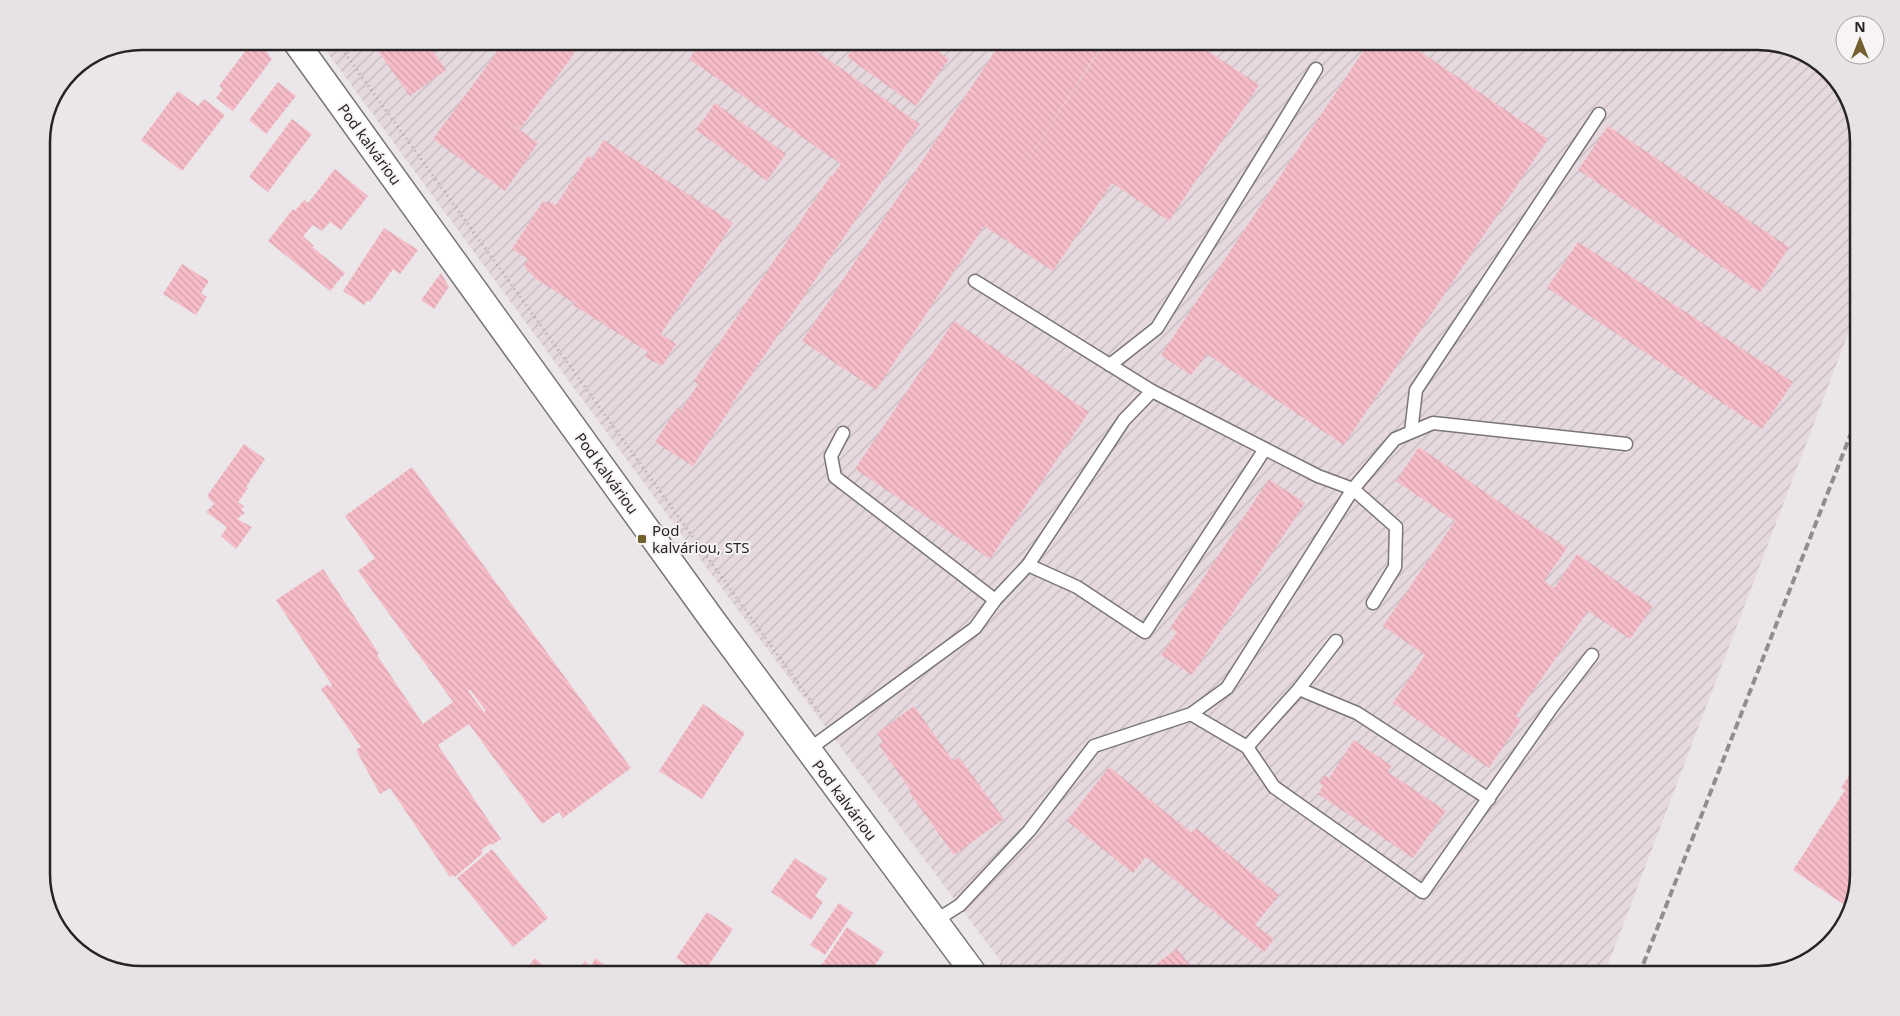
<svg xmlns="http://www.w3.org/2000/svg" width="1900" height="1016" viewBox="0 0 1900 1016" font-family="'Noto Sans',sans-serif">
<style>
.industrial{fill:url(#industrial-furrows)}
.building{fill:url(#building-back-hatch);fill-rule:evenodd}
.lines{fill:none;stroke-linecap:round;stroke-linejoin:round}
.lane-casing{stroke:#7a7578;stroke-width:15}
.street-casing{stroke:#7a7578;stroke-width:28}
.path{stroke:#aaa6a8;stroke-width:3;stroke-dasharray:1 4;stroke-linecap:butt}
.lane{stroke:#fff;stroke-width:12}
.street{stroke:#fff;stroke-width:25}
.rail{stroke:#908d8f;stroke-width:4;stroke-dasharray:8 4;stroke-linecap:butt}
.poi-dot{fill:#72602f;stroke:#f8f4f6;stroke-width:2}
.labels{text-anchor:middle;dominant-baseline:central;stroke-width:4;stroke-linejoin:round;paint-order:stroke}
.street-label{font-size:15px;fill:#252324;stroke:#f8f4f6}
.poi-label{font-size:15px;fill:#252324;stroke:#f8f4f6;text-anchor:start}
.rim{fill:none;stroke:#252324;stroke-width:2.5}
</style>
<defs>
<pattern id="industrial-furrows" width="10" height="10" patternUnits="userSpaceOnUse" patternTransform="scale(1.25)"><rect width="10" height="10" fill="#e5d8df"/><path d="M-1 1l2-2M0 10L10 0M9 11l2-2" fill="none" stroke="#c4b9bf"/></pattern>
<pattern id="building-back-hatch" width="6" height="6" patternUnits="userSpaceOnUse" patternTransform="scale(1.25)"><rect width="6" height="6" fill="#f6bcc7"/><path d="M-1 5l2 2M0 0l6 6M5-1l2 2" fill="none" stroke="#d3a1ab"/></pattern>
</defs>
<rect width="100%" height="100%" fill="#ebe6e9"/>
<path class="industrial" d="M319 41H1758L1803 52 1842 86 1859 135V305L1604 975H1011L682 535Z"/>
<g class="building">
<path d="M253 41H259L272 59 233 111 216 98 223 89 219 86Z"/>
<path d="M371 41H426L446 70 410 96Z"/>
<path d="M505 41H583L520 129 506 120 538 143 505 191 433 139Z"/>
<path d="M701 41H802L920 124 731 405 732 406 693 466 655 442 677 408 681 410 698 384 694 381 831 175 832 176 841 164 689 59Z"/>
<path d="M858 41H924L949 59 916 106 847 57Z"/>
<path d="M964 41H983L977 49Z"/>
<path d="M1002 41H1105L985 225 1106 41H1193L1259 85 1169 221 1112 183 1053 271 984 226 876 390 802 341Z"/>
<path d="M1370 41H1405L1548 139 1344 445 1207 354 1191 375 1161 355Z"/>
<path d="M278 82 296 96 266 134 249 120Z"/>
<path d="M178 91 198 106 204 99 225 115 182 171 141 140Z"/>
<path d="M715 103 786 154 767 181 696 130Z"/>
<path d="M292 119 312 134 268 192 249 177Z"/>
<path d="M1608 126 1789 247 1760 292 1578 170Z"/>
<path d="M604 140 733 223 661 334 676 344 662 366 645 357 648 352 573 305 574 303 536 279 524 266 528 259 512 249 543 201 547 203 548 201 556 205 588 156 593 158Z"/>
<path d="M335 169 368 196 341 230 330 222 322 231 313 225 303 236 314 246 312 247 345 273 330 291 268 241 293 209 295 211 304 200 308 203Z"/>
<path d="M384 228 418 250 400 274 393 269 370 302 368 300 364 305 343 291Z"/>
<path d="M1578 242 1793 382 1762 429 1547 288Z"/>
<path d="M182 264 209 281 201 293 207 297 196 315 163 294Z"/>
<path d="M441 273 449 287 434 309 421 300Z"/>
<path d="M954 321 1089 412 990 559 855 469Z"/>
<path d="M244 444 265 459 246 487 248 488 238 502 244 506 241 510 245 513 237 519 252 527 236 549 221 536 227 527 206 512 214 504 207 496Z"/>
<path d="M1419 447 1567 548 1544 581 1554 588 1577 554 1653 606 1630 639 1588 611 1516 716 1521 720 1489 768 1393 703 1425 655 1383 626 1455 521 1396 481Z"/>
<path d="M412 467 631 768 563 818 559 812 542 824 469 724 438 745 501 839 492 845 491 843 481 850 483 853 455 877 453 875 450 877 390 788 380 794 356 750 361 747 321 689 328 684 330 687 332 685 276 600 323 569 379 654 377 655 423 724 453 702 358 571 375 558 345 516ZM470 690 486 711 484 712 468 691Z"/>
<path d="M1269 479 1305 503 1192 675 1161 655 1177 632 1170 628Z"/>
<path d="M703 704 745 733 702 799 659 771Z"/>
<path d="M914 706 953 761 959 757 1004 819 954 855 909 792 911 791 879 745 883 742 877 733Z"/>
<path d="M1354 740 1392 766 1388 772 1446 811 1413 858 1318 794 1323 786 1319 783 1325 775 1329 778Z"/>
<path d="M1855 766 1859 768V874L1852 904 1849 908 1793 870 1845 790 1841 788Z"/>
<path d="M1109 767 1192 833 1196 828 1279 895 1255 925 1274 939 1264 952 1146 857 1133 873 1067 821Z"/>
<path d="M492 849 548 918 513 947 457 878Z"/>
<path d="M795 858 827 879 815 896 823 902 811 920 771 892Z"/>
<path d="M839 903 853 913 825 955 810 945Z"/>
<path d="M707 912 733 929 702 975H700L676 958Z"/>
<path d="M847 927 884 952 868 975H815Z"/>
<path d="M1177 949 1189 964 1196 975H1164L1156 964Z"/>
<path d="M535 958 554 975H525L523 973Z"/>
<path d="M596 958 616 975H574L585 961 590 966Z"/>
</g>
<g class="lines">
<g class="lane-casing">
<g id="lane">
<path d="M975 281 1152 391 1318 476 1353 489 1396 527 1395 567 1373 603"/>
<path d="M1110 365 1157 328 1316 69"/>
<path d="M1411 432 1416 390 1599 114"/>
<path d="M843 433 831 456 835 477 995 600 1028 565 1124 420 1152 391"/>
<path d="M1028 565 1077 587 1145 632 1265 449"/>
<path d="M1299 689 1357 713 1489 799"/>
<path d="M1191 714 1247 747 1274 787 1423 892 1552 707 1592 655"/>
<path d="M1247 747 1299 689 1336 641"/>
<path d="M808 750 975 628 995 600"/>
<path d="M935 921 960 905 1029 831 1094 746 1191 714 1227 688 1353 489 1395 439 1433 423 1626 444"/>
</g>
</g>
<g class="street-casing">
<path id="street" d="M295 41 711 618 975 975"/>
</g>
<g class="path">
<path d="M336 41 821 715"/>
<path d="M1001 963 1009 975"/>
</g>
<use href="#lane" class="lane"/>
<use href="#street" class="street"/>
<path class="rail" d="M1639 975 1859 413"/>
</g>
<rect class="poi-dot" x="637" y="534" width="10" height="10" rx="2.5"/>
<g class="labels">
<g class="street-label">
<text transform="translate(370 144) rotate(54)">Pod kalváriou</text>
<text transform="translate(607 473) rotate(54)">Pod kalváriou</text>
<text transform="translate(845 800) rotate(53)">Pod kalváriou</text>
</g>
<g class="poi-label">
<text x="652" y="530">Pod<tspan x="652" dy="17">kalváriou, STS</tspan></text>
</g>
</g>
<path d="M0 0H1900V1016H0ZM142 50H1758A92 92 0 0 1 1850 142V874A92 92 0 0 1 1758 966H142A92 92 0 0 1 50 874V142A92 92 0 0 1 142 50Z" fill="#e7e3e5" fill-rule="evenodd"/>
<path class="rim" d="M142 50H1758A92 92 0 0 1 1850 142V874A92 92 0 0 1 1758 966H142A92 92 0 0 1 50 874V142A92 92 0 0 1 142 50Z"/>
<g transform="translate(1860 40)"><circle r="24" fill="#f8f4f6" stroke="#a4a0a2"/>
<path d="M0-4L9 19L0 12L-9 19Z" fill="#72602f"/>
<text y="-8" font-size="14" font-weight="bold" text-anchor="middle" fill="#252324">N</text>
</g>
</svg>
